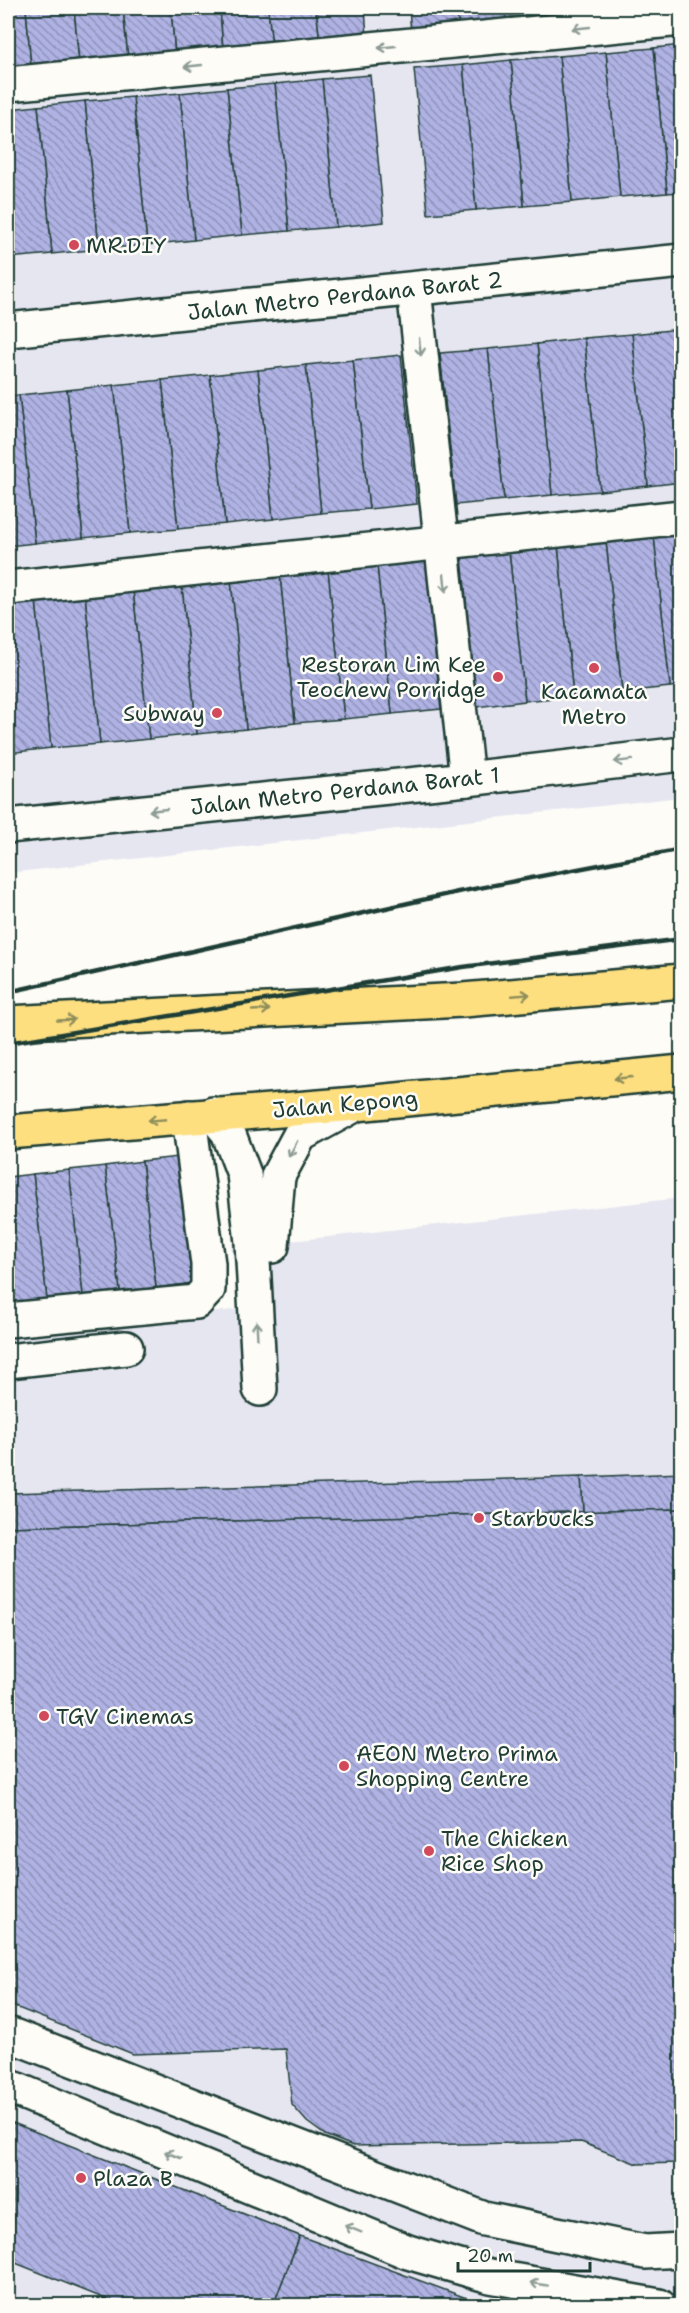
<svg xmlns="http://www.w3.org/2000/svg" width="689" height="2313" viewBox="0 0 689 2313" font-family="'Shantell Sans',sans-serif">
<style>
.built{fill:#e6e6f1}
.building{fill:url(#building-back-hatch);stroke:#1f3d34;stroke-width:1.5}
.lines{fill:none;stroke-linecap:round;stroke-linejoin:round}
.minor-casing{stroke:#1f3d34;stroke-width:38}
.major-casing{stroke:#1f3d34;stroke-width:38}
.minor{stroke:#fdfcf7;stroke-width:33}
.major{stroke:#fedf80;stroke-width:33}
.rail{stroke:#1f3d34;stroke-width:4.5}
.oneway{stroke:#8e9c96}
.oneway2{stroke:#8e8e5a}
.poi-dot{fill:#d1495b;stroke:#fdfcf7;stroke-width:2}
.labels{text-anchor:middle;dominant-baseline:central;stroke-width:5;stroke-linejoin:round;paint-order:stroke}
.poi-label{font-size:22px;fill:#1f3d34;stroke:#fdfcf7;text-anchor:start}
.street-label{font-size:22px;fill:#1f3d34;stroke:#fdfcf7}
</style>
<defs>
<pattern id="building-back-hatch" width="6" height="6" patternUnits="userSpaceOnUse" patternTransform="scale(1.5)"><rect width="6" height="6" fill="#afb2e3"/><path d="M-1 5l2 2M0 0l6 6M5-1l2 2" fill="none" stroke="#8e92b9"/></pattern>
</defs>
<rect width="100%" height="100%" fill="#fdfcf7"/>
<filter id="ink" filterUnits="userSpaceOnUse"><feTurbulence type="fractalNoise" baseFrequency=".0167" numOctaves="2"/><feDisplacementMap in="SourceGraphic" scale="12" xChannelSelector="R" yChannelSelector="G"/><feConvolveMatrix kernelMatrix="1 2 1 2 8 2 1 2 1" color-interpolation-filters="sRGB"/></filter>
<g filter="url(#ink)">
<g class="built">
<path d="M8 8H681V797L8 873Z"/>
<path d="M681 1198V2305H8V1338L240 1309 231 1244 300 1240Z"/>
</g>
<g class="building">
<path d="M8 8H26L31 66 8 68Z"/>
<path d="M26 8H74L79 62 31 66Z"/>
<path d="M74 8H123L128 57 79 62Z"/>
<path d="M123 8H171L175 54 128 57Z"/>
<path d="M171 8H220L223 49 175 54Z"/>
<path d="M220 8H268L272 45 223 49Z"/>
<path d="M268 8H316L320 41 272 45Z"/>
<path d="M316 8H365L367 37 320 41Z"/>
<path d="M409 8H456L459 28 411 34Z"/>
<path d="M456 8H505L506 24 459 28Z"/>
<path d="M505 8H553L554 19 506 24Z"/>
<path d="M553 8H601L602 14 554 19Z"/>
<path d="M682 45V192L667 193 654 48Z"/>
<path d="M654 48 667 193 620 197 606 52Z"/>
<path d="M606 52 620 197 572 202 559 56Z"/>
<path d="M559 56 572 202 524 206 511 60Z"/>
<path d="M511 60 524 206 476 210 463 65Z"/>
<path d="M463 65 476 210 428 214 414 69Z"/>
<path d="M370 75 384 222 336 227 322 79Z"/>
<path d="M322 79 336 227 289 231 275 84Z"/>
<path d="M275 84 289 231 242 235 227 88Z"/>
<path d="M227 88 242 235 194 240 180 93Z"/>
<path d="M180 93 194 240 147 245 133 97Z"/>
<path d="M133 97 147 245 99 249 85 101Z"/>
<path d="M85 101 99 249 52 254 38 106Z"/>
<path d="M38 106 52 254 8 258V109Z"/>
<path d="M680 329 682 482 648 486 632 334Z"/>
<path d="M632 334 648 486 600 491 584 338Z"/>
<path d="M584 338 600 491 552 495 537 344Z"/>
<path d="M537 344 552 495 504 500 488 349Z"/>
<path d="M488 349 504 500 456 505 440 353Z"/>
<path d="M401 355 417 504 369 509 353 360Z"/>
<path d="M353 360 369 509 321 513 306 365Z"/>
<path d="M306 365 321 513 273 519 258 370Z"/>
<path d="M258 370 273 519 225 524 210 375Z"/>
<path d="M210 375 225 524 178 529 162 380Z"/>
<path d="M162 380 178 529 130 533 114 385Z"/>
<path d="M114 385 130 533 83 538 67 390Z"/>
<path d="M67 390 83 538 35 543 19 395Z"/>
<path d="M19 395 35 543 8 546V396Z"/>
<path d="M682 534V686L670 687 654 537Z"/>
<path d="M654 537 670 687 622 692 606 542Z"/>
<path d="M606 542 622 692 573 696 558 546Z"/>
<path d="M558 546 573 696 525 701 509 551Z"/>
<path d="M509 551 525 701 476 707 462 557Z"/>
<path d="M426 561 441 709 392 714 377 566Z"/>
<path d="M377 566 392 714 344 719 328 571Z"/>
<path d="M328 571 344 719 295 723 280 576Z"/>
<path d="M280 576 295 723 246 729 231 581Z"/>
<path d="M231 581 246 729 197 734 182 587Z"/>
<path d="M182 587 197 734 149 739 133 591Z"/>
<path d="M133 591 149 739 100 744 85 596Z"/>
<path d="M85 596 100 744 51 748 36 601Z"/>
<path d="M36 601 51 748 8 753V604Z"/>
<path d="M178 1157 192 1283 156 1288 142 1161Z"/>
<path d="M142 1161 156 1288 120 1291 105 1166Z"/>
<path d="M105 1166 120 1291 83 1296 69 1170Z"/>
<path d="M69 1170 83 1296 47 1300 33 1174Z"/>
<path d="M33 1174 47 1300 11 1305 8 1278V1177Z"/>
<path d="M682 1473V1509L583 1512 581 1477Z"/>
<path d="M581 1477 583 1512 8 1527V1493Z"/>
<path d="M682 1509V2163L637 2164 581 2142 353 2146 325 2135 307 2122 292 2105 286 2049 133 2054 8 2004V1527Z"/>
<path d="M8 2121 300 2236 273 2306H123L8 2260Z"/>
<path d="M300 2236 488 2306H273Z"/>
</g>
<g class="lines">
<g class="minor-casing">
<g id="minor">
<path d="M8 84 682 19"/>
<path d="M414 289 467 779"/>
<path d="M8 330 682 261"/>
<path d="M8 588 682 517"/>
<path d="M8 826 467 779 682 754"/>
<path d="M213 1114 228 1132 244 1174 252 1242 260 1389"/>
<path d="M272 1246 278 1176 300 1135 356 1104"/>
<path d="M8 1320 196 1302 208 1289V1264L189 1117"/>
<path d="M8 1361 126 1348"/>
<path d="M8 2034 484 2219 645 2252 682 2250"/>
<path d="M8 2086 408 2252 490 2276 659 2306"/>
</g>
</g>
<g class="major-casing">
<g id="major">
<path d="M8 1023 463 1000 682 981"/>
<path d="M8 1132 356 1104 682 1072"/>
</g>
</g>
<use href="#minor" class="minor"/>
<use href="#major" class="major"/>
<g class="rail">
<path d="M8 992 458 892 682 849"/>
<path d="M8 1043 463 967 682 939"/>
</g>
</g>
<defs><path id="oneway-shaft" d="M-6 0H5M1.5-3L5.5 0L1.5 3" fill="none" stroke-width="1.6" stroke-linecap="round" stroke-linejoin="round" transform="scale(1.5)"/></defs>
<g class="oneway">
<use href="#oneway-shaft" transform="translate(581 28) rotate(174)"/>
<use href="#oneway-shaft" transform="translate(387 47) rotate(174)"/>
<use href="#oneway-shaft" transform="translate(193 66) rotate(174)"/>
<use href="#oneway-shaft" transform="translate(420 347) rotate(84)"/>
<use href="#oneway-shaft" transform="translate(445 583) rotate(84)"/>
<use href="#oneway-shaft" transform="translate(623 761) rotate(173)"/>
<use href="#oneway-shaft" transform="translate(158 810) rotate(174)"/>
<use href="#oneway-shaft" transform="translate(293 1149) rotate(118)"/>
<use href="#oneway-shaft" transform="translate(257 1330) rotate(-93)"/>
<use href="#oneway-shaft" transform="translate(173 2155) rotate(-158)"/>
<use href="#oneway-shaft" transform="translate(353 2229) rotate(-158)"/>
<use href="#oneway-shaft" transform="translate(539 2284) rotate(-170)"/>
</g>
<g class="oneway2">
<use href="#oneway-shaft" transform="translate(521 995) rotate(-5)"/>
<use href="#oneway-shaft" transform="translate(261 1010) rotate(-3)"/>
<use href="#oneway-shaft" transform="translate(66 1020) rotate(-3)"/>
<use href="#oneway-shaft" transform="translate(623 1078) rotate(174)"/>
<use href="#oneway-shaft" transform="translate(157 1120) rotate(175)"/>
</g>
</g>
<g class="poi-dot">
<circle cx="74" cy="245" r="6"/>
<circle cx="594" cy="668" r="6"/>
<circle cx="498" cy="677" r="6"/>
<circle cx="217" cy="713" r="6"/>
<circle cx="479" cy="1518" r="6"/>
<circle cx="44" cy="1716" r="6"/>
<circle cx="344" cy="1766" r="6"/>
<circle cx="429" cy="1851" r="6"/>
<circle cx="81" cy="2178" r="6"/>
</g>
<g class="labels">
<g class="poi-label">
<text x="86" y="245">MR.DIY</text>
<text x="486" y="664" text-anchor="end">Restoran Lim Kee<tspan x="486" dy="25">Teochew Porridge</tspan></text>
<text x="594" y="691" text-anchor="middle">Kacamata<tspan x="594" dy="25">Metro</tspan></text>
<text x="205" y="713" text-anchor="end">Subway</text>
<text x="491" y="1518">Starbucks</text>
<text x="56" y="1716">TGV Cinemas</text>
<text x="356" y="1753">AEON Metro Prima<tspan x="356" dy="25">Shopping Centre</tspan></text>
<text x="441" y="1838">The Chicken<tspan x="441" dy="25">Rice Shop</tspan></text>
<text x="93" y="2178">Plaza B</text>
</g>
<g class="street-label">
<text transform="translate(345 296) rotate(-6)">Jalan Metro Perdana Barat 2</text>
<text transform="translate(345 791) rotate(-6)">Jalan Metro Perdana Barat 1</text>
<text transform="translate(345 1104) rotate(-5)">Jalan Kepong</text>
</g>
</g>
<rect width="689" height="2313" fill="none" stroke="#fdfcf7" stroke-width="30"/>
<rect x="15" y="15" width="659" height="2283" fill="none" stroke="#1f3d34" stroke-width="2" filter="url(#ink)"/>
<path d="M458 2262v9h132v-9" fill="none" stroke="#1f3d34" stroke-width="3"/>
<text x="467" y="2262" font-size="18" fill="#1f3d34" stroke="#fdfcf7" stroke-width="4.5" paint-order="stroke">20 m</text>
</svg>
